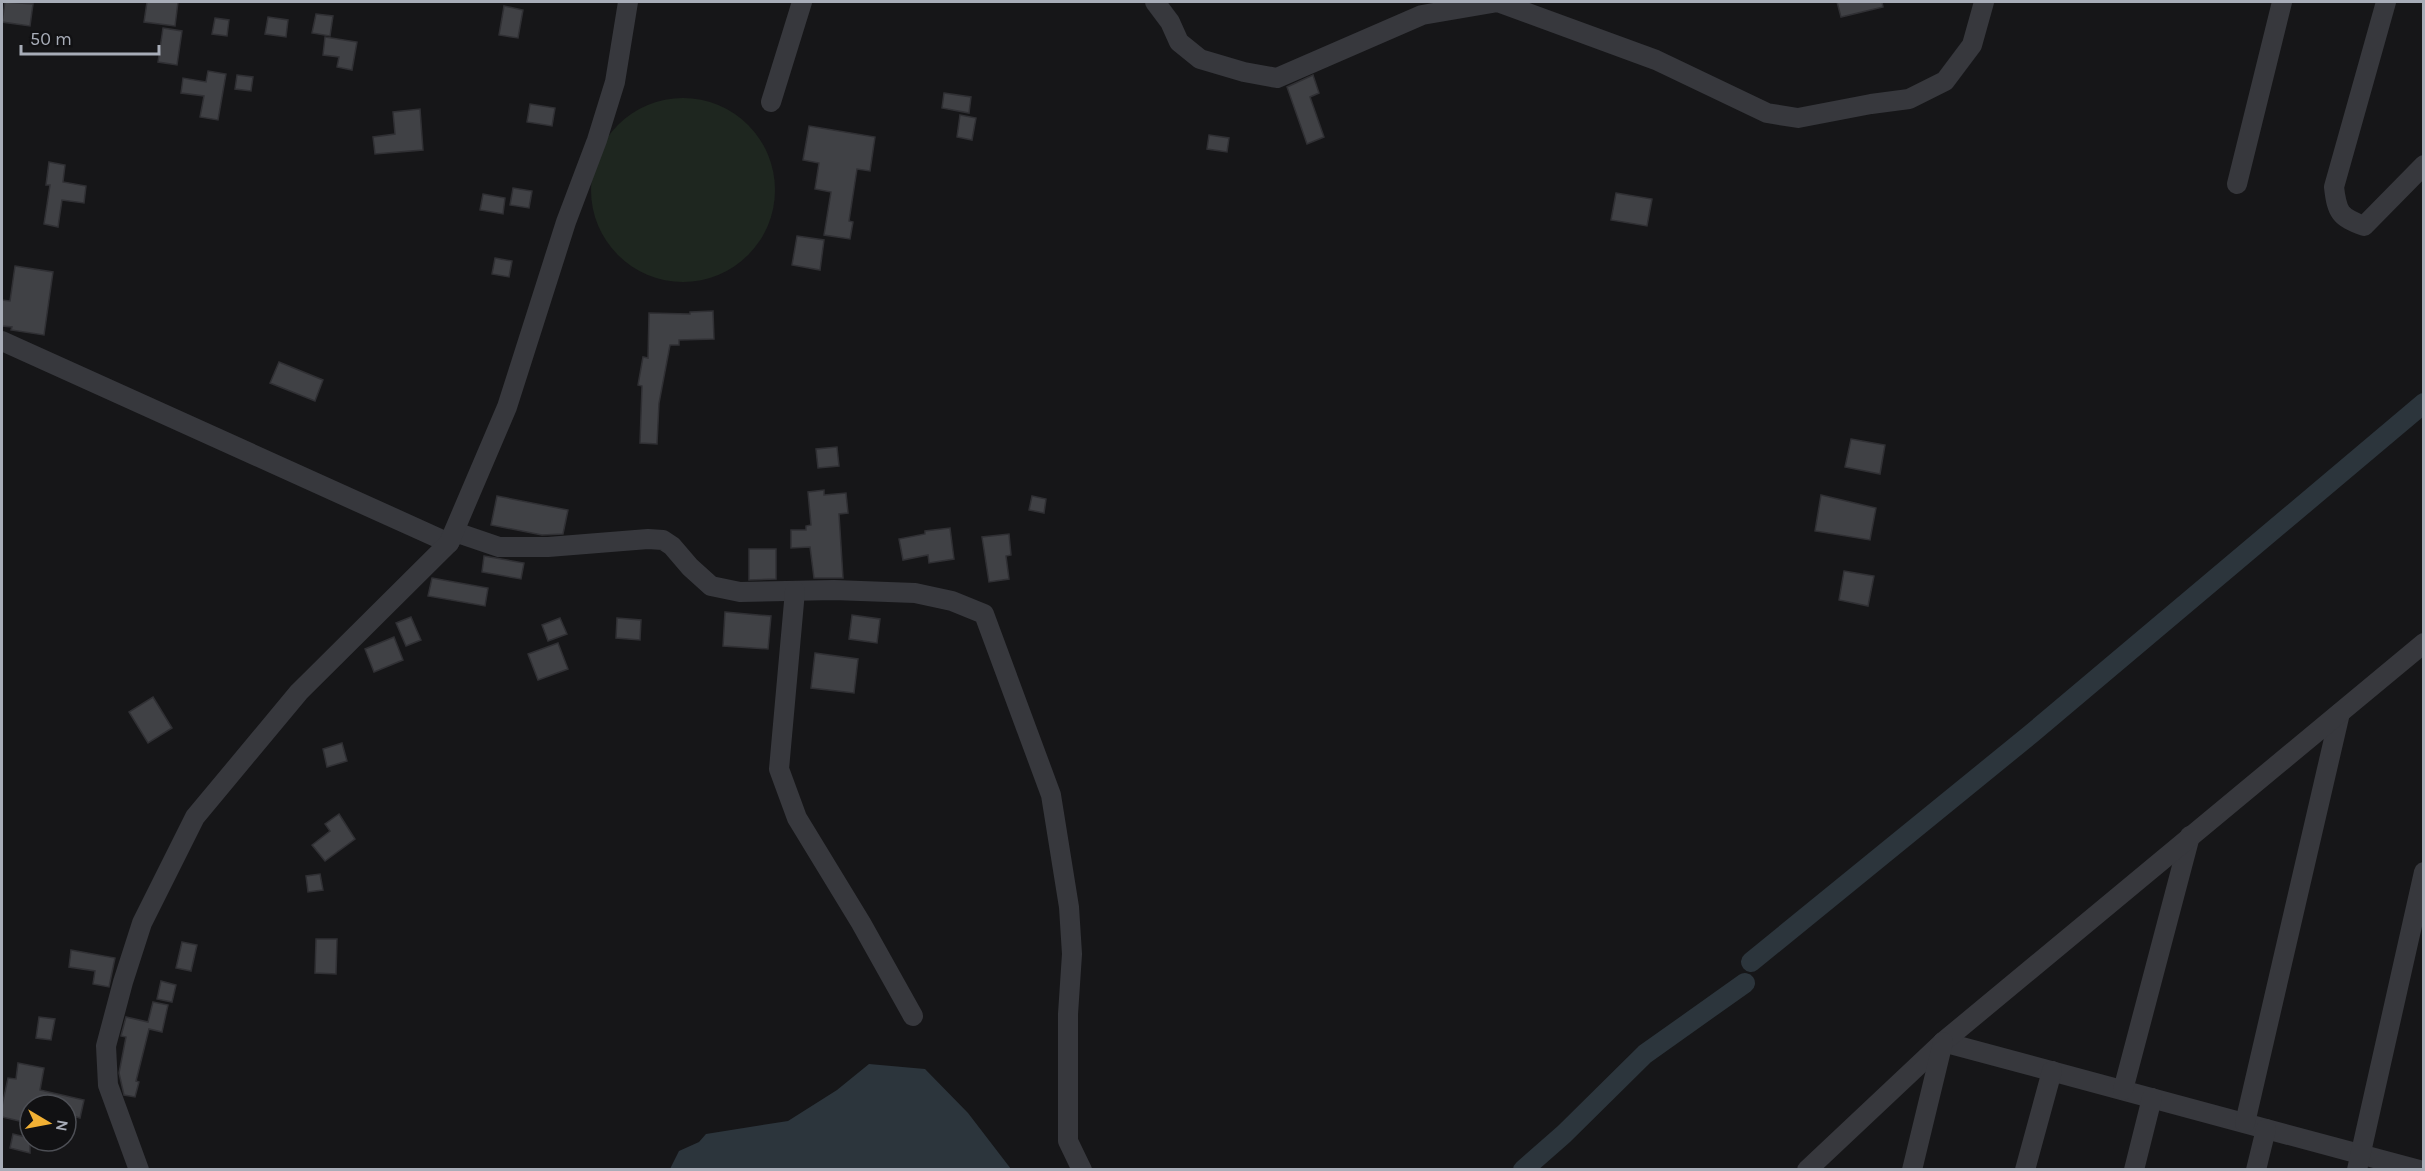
<svg xmlns="http://www.w3.org/2000/svg" width="2425" height="1171" viewBox="0 0 2425 1171" font-family="Karla,sans-serif">
<style>
.green{fill:#1e261f}
.water{fill:#2c353c}
.lines{fill:none;stroke-linecap:round;stroke-linejoin:round}
.canal{stroke:#2c353c;stroke-width:20}
.building{fill:#404145;stroke:#303034;stroke-width:1.5}
.minor{stroke:#37383d;stroke-width:20}
</style>
<rect width="100%" height="100%" fill="#161618"/>
<circle class="green" cx="683" cy="190" r="92"/>
<path class="water" d="M869 1064 925 1069 968 1113 1011 1169H670L679 1151 699 1142 706 1134 788 1121 837 1090Z"/>
<g class="lines">
<g class="canal">
<path d="M1751 962 2031 734 2424 403"/>
<path d="M1523 1170 1564 1134 1645 1054 1745 983"/>
</g>
</g>
<g class="building">
<path d="M5 2 33 4 30 26 2 22Z"/>
<path d="M147 2H178L175 26 144 22Z"/>
<path d="M1837 2H1882L1883 7 1841 17Z"/>
<path d="M504 6 523 10 518 38 499 35Z"/>
<path d="M316 14 333 16 330 36 312 33Z"/>
<path d="M268 17 288 20 286 37 265 34Z"/>
<path d="M215 18 229 20 227 36 212 34Z"/>
<path d="M163 28 182 31 177 65 158 62Z"/>
<path d="M325 37 357 42 352 70 337 67 339 57 323 55Z"/>
<path d="M208 71 226 74 218 120 200 117 204 96 181 93 183 78 206 82Z"/>
<path d="M237 75 253 77 251 91 235 89Z"/>
<path d="M1313 75 1319 93 1310 97 1324 137 1307 144 1287 87Z"/>
<path d="M944 93 971 97 969 113 942 108Z"/>
<path d="M530 104 555 108 552 126 527 122Z"/>
<path d="M420 109 423 150 375 154 373 137 395 134 393 112Z"/>
<path d="M960 115 976 118 972 140 957 137Z"/>
<path d="M809 126 875 137 870 171 857 169 849 221 853 222 850 239 824 235 831 192 815 189 819 163 803 160Z"/>
<path d="M1209 135 1229 138 1227 152 1207 149Z"/>
<path d="M49 162 65 165 63 182 86 186 84 203 62 200 58 227 44 224 50 185H46Z"/>
<path d="M513 188 532 191 529 208 510 205Z"/>
<path d="M1616 193 1652 199 1647 226 1611 220Z"/>
<path d="M483 194 505 198 503 214 480 210Z"/>
<path d="M797 236 824 240 820 270 792 265Z"/>
<path d="M495 258 512 261 509 277 492 274Z"/>
<path d="M15 266 53 272 44 335 11 330 12 327 2 326V300L10 301Z"/>
<path d="M713 311 714 339 679 340V345H670L659 403 657 444 640 443 642 386 638 385 643 357 648 358 649 313 690 314V312Z"/>
<path d="M279 362 323 380 315 401 270 383Z"/>
<path d="M1851 439 1885 445 1880 474 1845 467Z"/>
<path d="M837 447 839 466 818 468 816 449Z"/>
<path d="M824 490V495L846 493 848 513 839 514 843 578H814L810 547 791 548V530H806V526L811 525 808 492Z"/>
<path d="M1821 495 1876 508 1870 540 1815 531Z"/>
<path d="M497 496 568 510 563 534 542 535 491 525Z"/>
<path d="M1032 496 1046 499 1044 513 1029 510Z"/>
<path d="M950 528 954 559 929 563 928 555 903 560 899 539 925 534V531Z"/>
<path d="M1009 534 1011 555 1006 556 1009 579 989 582 982 537Z"/>
<path d="M749 549H776V579L749 580Z"/>
<path d="M484 556 524 563 521 579 482 572Z"/>
<path d="M1844 571 1874 576 1868 606 1839 600Z"/>
<path d="M432 578 488 588 485 606 428 596Z"/>
<path d="M725 612 771 616 768 649 723 646Z"/>
<path d="M852 615 880 619 877 643 849 639Z"/>
<path d="M411 617 421 640 406 646 396 623Z"/>
<path d="M560 618 567 634 548 641 542 625Z"/>
<path d="M617 618 641 620 640 640 616 638Z"/>
<path d="M394 637 403 660 374 672 365 649Z"/>
<path d="M558 643 568 669 538 680 528 654Z"/>
<path d="M815 653 858 659 854 693 811 688Z"/>
<path d="M153 697 172 728 148 743 129 712Z"/>
<path d="M342 743 347 761 327 767 323 749Z"/>
<path d="M339 814 355 839 325 861 312 845 330 831 325 824Z"/>
<path d="M320 874 323 890 308 892 306 876Z"/>
<path d="M316 939H337L336 974 315 973Z"/>
<path d="M182 942 197 945 191 971 176 968Z"/>
<path d="M71 950 115 958 109 987 93 984 95 971 69 967Z"/>
<path d="M161 981 176 985 172 1002 157 999Z"/>
<path d="M153 1002 168 1005 162 1032 149 1029 136 1081 139 1082 135 1097 124 1095 119 1073 126 1037 121 1036 126 1017 148 1022Z"/>
<path d="M39 1017 55 1019 51 1040 36 1038Z"/>
<path d="M18 1063 44 1068 40 1090 84 1100 80 1118 66 1114V1105H30L28 1123 2 1117V1106L8 1078 16 1079Z"/>
<path d="M13 1134 30 1138V1153L10 1148Z"/>
</g>
<g class="lines">
<g class="minor">
<path d="M1155 2 1170 22 1179 42 1200 59 1244 72 1277 78 1422 15 1498 2 1656 60 1767 113 1798 118 1871 104 1909 99 1945 81 1972 45 1984 2"/>
<path d="M2386 2 2334 187C2337 213 2340 217 2364 226L2424 165"/>
<path d="M771 102 802 2"/>
<path d="M2237 184 2282 2"/>
<path d="M2 341 449 543 455 532 499 547H548L648 539 663 540 672 546 690 567 711 586 740 592 834 590 915 593 952 601 984 614 1051 795 1069 907 1072 954 1068 1014V1141L1082 1170"/>
<path d="M795 591 779 769 797 818 861 923 913 1016"/>
<path d="M1943 1042 2419 1170"/>
<path d="M2123 1090 2190 836"/>
<path d="M2245 1123 2340 713"/>
<path d="M139 1170 108 1085 106 1046 123 982 142 923 195 817 299 692 449 543 507 407 566 222 597 140 615 82 628 2"/>
<path d="M1807 1170 1943 1042 2424 643"/>
<path d="M1912 1170 1943 1042"/>
<path d="M2025 1170 2052 1071"/>
<path d="M2134 1170 2152 1098"/>
<path d="M2256 1170 2266 1129"/>
<path d="M2357 1170 2424 872"/>
</g>
</g>
<rect width="2425" height="1171" fill="none" stroke="#a8adb8" stroke-width="6"/>
<g transform="translate(48 1123) rotate(100)"><circle r="28" fill="#111113" stroke="#4d4f55" stroke-width="1.5"/>
<path d="M0-4.5L10 22L0 15L-10 22Z" fill="#f2b134"/>
<text y="-9" font-size="16" font-weight="bold" text-anchor="middle" fill="#a8adb8">N</text>
</g>
<path d="M21 45v9h138v-9" fill="none" stroke="#a8adb8" stroke-width="3"/>
<text x="30" y="45" font-size="18" fill="#a8adb8" stroke="#111113" stroke-width="4.5" paint-order="stroke">50 m</text>
</svg>
